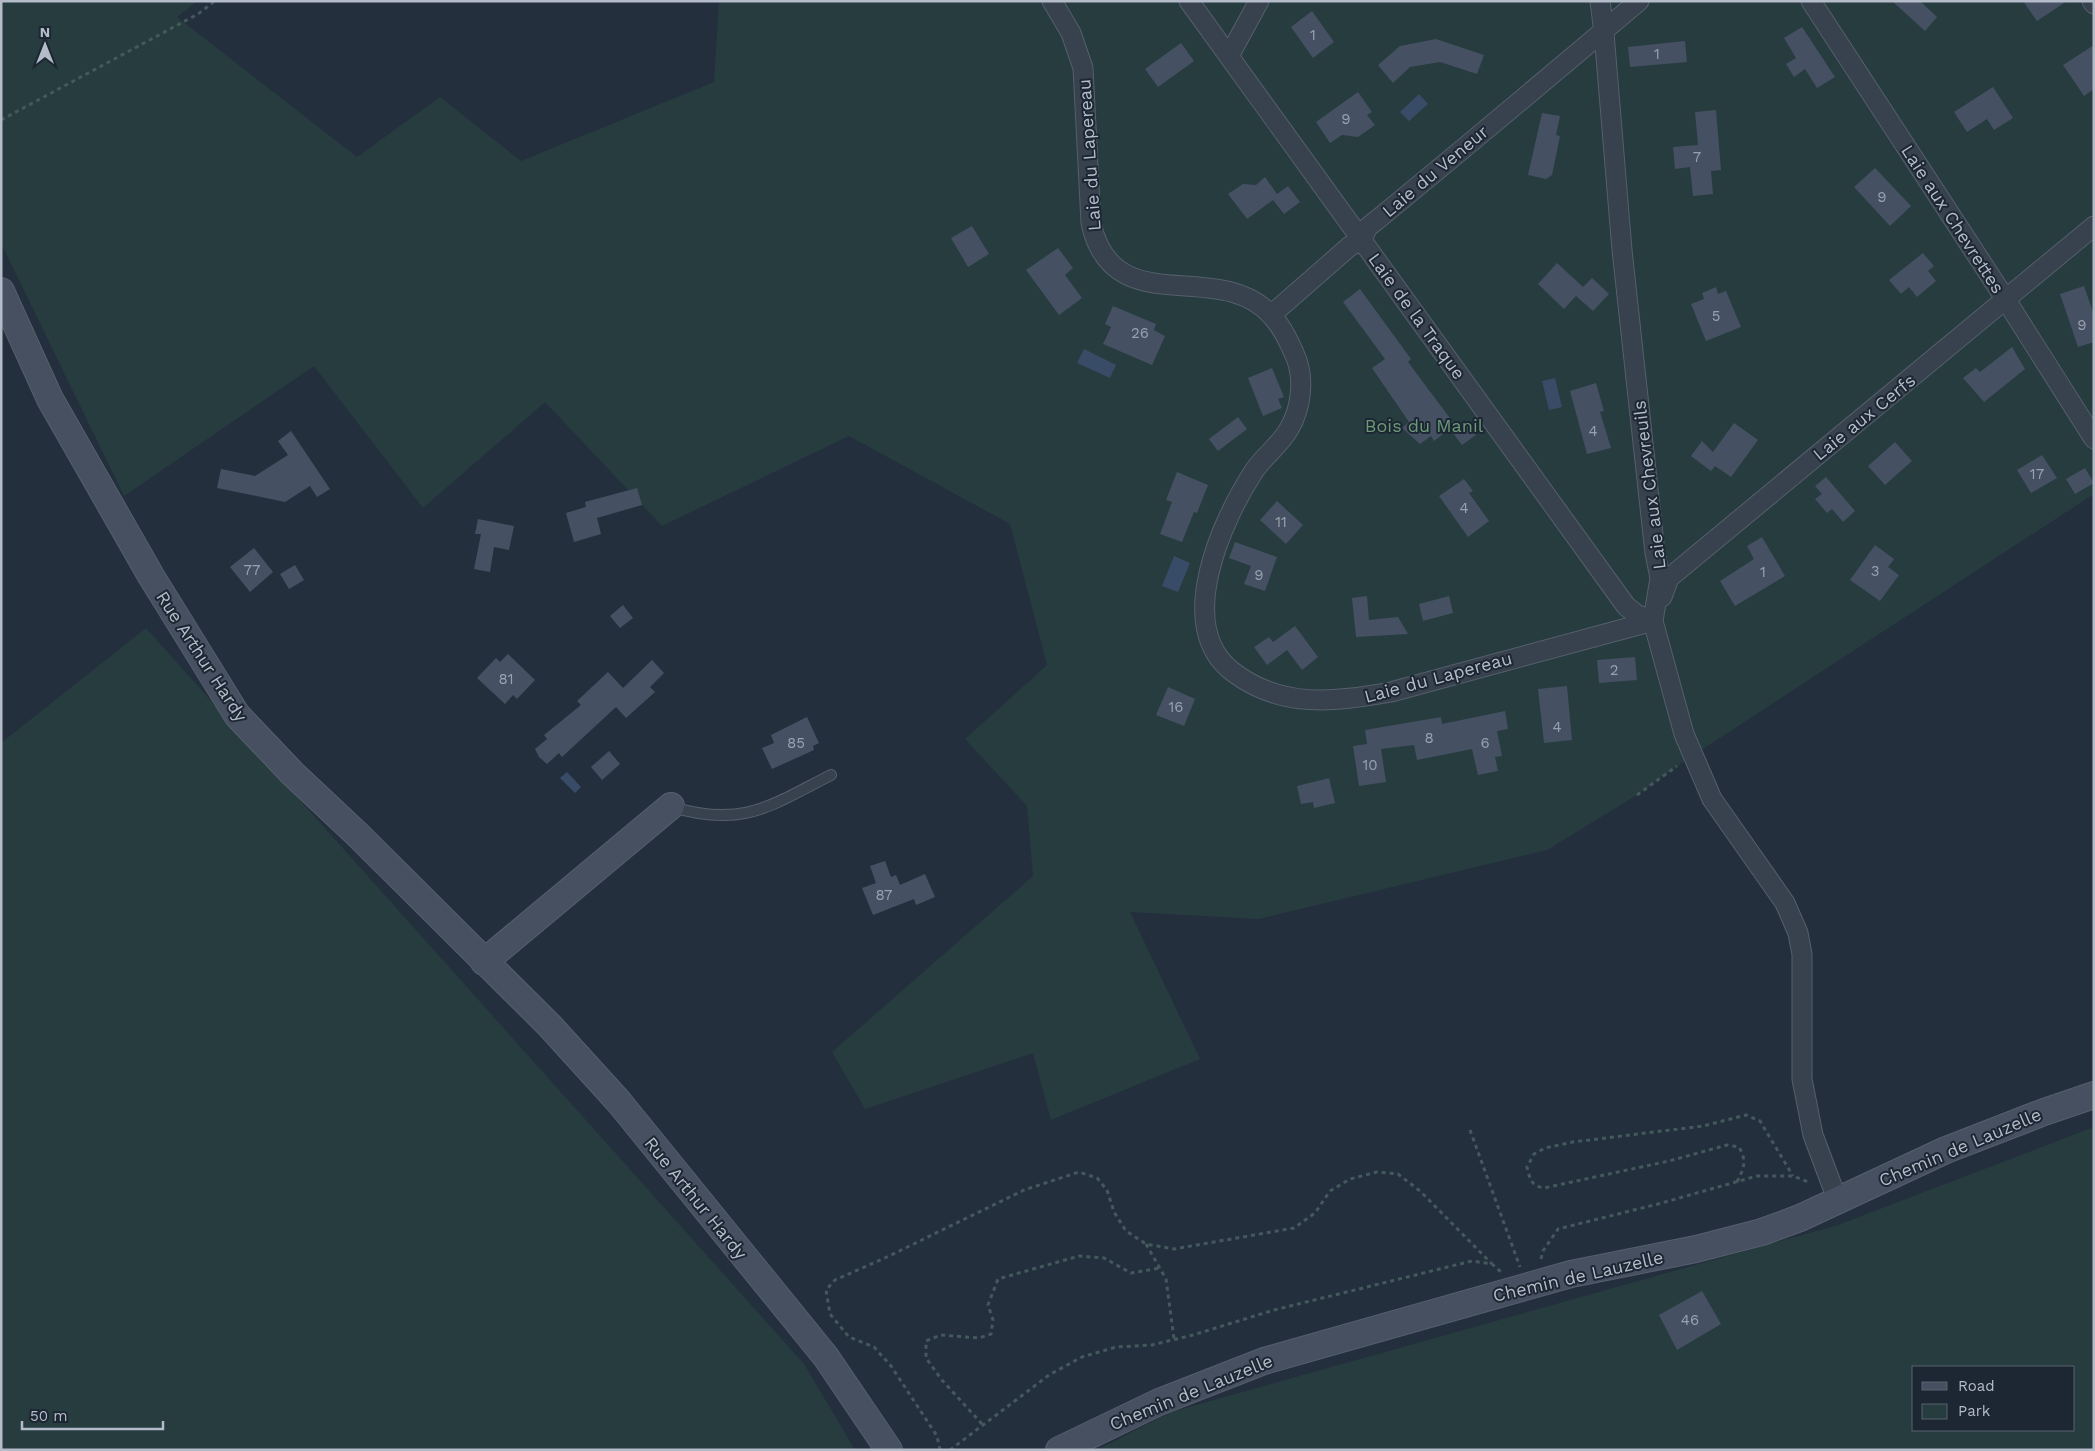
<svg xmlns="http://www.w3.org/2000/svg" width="2095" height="1451" viewBox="0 0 2095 1451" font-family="'Work Sans',sans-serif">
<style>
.green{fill:#263c3f;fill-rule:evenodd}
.water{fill:#394c67}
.building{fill:#455162}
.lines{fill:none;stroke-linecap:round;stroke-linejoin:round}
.lane-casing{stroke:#565f6c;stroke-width:12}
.street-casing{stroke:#565f6c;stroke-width:21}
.secondary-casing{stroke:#565f6c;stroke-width:28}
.path{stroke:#44595c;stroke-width:3;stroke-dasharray:4 4;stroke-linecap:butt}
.lane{stroke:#38414e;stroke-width:10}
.street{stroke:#38414e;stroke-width:19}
.secondary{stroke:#465061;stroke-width:26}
.labels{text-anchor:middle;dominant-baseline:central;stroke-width:4;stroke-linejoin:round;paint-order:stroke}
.number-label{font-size:15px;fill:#98a1af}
.street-label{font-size:18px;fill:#b4bcc9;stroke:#1d2633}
.park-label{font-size:18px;fill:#6b9a76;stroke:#1d2633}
</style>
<rect width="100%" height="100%" fill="#242f3e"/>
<g class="green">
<path d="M1 1H198L177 17 357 157 440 97 521 161 714 82 719 1H2094V494L1689 758 1637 795 1547 850 1259 919 1130 912 1200 1059 1051 1120 1033 1053 865 1109 832 1052 1033 876 1027 806 965 739 1047 665 1010 524 849 436 662 526 545 402 423 508 314 366 124 496 1 243Z"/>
<path d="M146 628 804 1364 855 1450H1V743Z"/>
<path d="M2094 1127V1450H1097L1171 1412 1838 1225ZM1914 1367H2074V1430H1914Z"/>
</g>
<g class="water">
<path d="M1419 94 1428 104 1409 121 1400 112Z"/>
<path d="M1084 349 1116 365 1110 378 1077 363Z"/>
<path d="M1555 378 1562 407 1549 410 1542 381Z"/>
<path d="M1174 556 1190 563 1178 592 1162 586Z"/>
<path d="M567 772 581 787 575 793 560 778Z"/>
</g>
<g class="building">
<path d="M1892 1H1920L1937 17 1925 31Z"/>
<path d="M2023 1H2067L2037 21Z"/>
<path d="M1312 11 1334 42 1313 58 1291 27Z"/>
<path d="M1802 27 1835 77 1817 88 1805 69 1794 77 1786 64 1796 58 1784 38Z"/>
<path d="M1436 39 1484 55 1477 74 1440 62 1410 67 1393 83 1378 65 1400 46Z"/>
<path d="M1685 41 1687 62 1630 67 1628 47Z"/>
<path d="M1181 43 1194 61 1158 87 1145 69Z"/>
<path d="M2094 45V89L2084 96 2063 65Z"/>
<path d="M1993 87 2013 118 1994 130 1987 119 1967 132 1954 112Z"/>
<path d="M1358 92 1372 112 1367 115 1375 125 1358 137 1342 135 1330 143 1316 122Z"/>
<path d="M1716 110 1721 170 1711 171 1713 194 1693 196 1690 167 1675 169 1673 147 1698 145 1695 112Z"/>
<path d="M1542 113 1560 116 1556 135 1560 136 1552 175 1546 179 1528 175Z"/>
<path d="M1875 168 1911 206 1890 226 1854 187Z"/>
<path d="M1265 177 1277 194 1288 186 1300 202 1284 214 1273 200 1247 219 1228 194 1243 184 1256 185Z"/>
<path d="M972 226 989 254 968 267 951 238Z"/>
<path d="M1058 248 1073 268 1065 275 1082 298 1059 315 1026 270Z"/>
<path d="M1923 253 1934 266 1928 271 1936 281 1917 297 1909 287 1901 294 1889 280Z"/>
<path d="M1557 263 1583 287 1592 278 1609 294 1593 311 1576 296 1564 309 1538 284Z"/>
<path d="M2084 286 2094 315V342L2078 347 2060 294Z"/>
<path d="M1716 287 1718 294 1726 291 1741 327 1706 341 1691 304 1704 299 1702 293Z"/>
<path d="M1360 289 1411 359 1408 362 1455 425 1434 441 1431 436 1420 444 1402 428 1409 422 1372 368 1385 359 1343 302Z"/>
<path d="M1113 306 1156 324 1154 330 1165 336 1152 365 1103 344 1111 327 1105 324Z"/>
<path d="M2012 347 2025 369 1984 402 1963 378 1976 368 1980 372Z"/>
<path d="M1272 368 1284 397 1278 399 1282 408 1263 416 1248 378Z"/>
<path d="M1596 383 1604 411 1600 412 1611 448 1587 454 1570 391Z"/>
<path d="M1238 417 1247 429 1218 451 1209 439Z"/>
<path d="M1466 421 1476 435 1462 445 1452 432Z"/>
<path d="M1734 423 1758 440 1731 477 1715 466 1711 471 1691 456 1702 441 1713 452Z"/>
<path d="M291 431 330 489 317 497 310 486 285 502 217 488 221 469 255 476 288 455 278 441Z"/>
<path d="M1895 442 1912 461 1885 485 1868 466Z"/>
<path d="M2042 455 2057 478 2031 493 2017 470Z"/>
<path d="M2085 468 2094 483 2075 494 2066 479Z"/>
<path d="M1177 472 1208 485 1197 513 1194 512 1182 542 1160 534 1172 502 1166 500Z"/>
<path d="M1826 477 1855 511 1843 522 1832 509 1827 513 1815 499 1822 494 1815 486Z"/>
<path d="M1464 479 1473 491 1469 493 1489 521 1468 537 1439 496Z"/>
<path d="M637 488 642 505 597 518 601 534 574 542 566 513 586 507 585 502Z"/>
<path d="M1277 501 1303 525 1286 544 1260 520Z"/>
<path d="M478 519 514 526 509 550 494 547 490 572 474 569 481 534H475Z"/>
<path d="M1762 537 1785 576 1735 606 1720 581 1754 559 1747 546Z"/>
<path d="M1235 542 1277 557 1265 591 1244 584 1251 566 1229 558Z"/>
<path d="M1875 545 1894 559 1888 567 1899 575 1880 601 1850 580Z"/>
<path d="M254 548 273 572 250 592 230 567Z"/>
<path d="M295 565 304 580 289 589 280 574Z"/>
<path d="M1367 596 1369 620 1398 617 1408 634 1356 637 1352 598Z"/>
<path d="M1449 596 1453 613 1423 621 1419 604Z"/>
<path d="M623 605 633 618 620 628 610 616Z"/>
<path d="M1295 626 1318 657 1302 670 1287 650 1267 665 1254 647 1269 637 1273 642Z"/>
<path d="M508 654 535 680 517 699 513 695 505 704 477 678 496 658 500 662Z"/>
<path d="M1635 657 1637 680 1599 683 1597 660Z"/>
<path d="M652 660 664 673 650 687 655 692 626 718 616 707 562 757 559 753 547 764 539 757 535 749 547 739 544 735 581 705 577 701 608 672 623 688Z"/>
<path d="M1567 686 1572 740 1544 743 1538 689Z"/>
<path d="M1168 687 1195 699 1184 726 1156 715Z"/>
<path d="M1505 711 1508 729 1497 731 1502 756 1495 757 1498 771 1478 775 1472 749 1417 760 1414 745 1381 749 1386 782 1359 786 1353 746 1367 744 1365 730 1441 717 1442 724Z"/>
<path d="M807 717 819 743 813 746 814 750 772 769 762 748 774 743 771 735Z"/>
<path d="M609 751 620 764 602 780 591 767Z"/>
<path d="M1329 778 1335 803 1314 808 1313 802 1301 804 1297 786Z"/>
<path d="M885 861 891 877 896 875 900 885 925 874 935 897 916 905 914 899 873 915 862 888 876 883 870 866Z"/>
<path d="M1702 1291 1721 1324 1677 1350 1659 1315Z"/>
</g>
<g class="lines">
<g class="lane-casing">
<path id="lane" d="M672 807C743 828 770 806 831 775"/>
</g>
<g class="street-casing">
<g id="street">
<path d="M1052 1 1071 33 1083 68 1091 223C1113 324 1219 256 1272 316 1282 327 1288 340 1294 353 1305 376 1302 407 1289 429 1280 445 1264 456 1254 471 1222 520 1173 627 1233 672 1282 709 1334 702 1391 692L1653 621"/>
<path d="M1189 1 1626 606 1636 614 1653 621"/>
<path d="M1600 1 1604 33 1622 250 1655 553 1660 578 1653 621 1684 734 1712 799 1785 903 1798 933 1802 954V1079L1813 1135 1837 1199"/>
<path d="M1811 1 2006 300 2094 439"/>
<path d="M2092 1 2094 4"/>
<path d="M1229 56 1259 1"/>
<path d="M1271 315 1350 246 1362 240 1367 228C1459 153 1549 77 1639 1"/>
<path d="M1662 597 1669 578 2094 226"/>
</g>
</g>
<g class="secondary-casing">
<g id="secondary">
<path d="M1 291 50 399 151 576 237 715 292 773 358 835 550 1026 619 1102 826 1357 889 1450"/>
<path d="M484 962 671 806"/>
<path d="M1059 1450 1159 1402 1264 1361 1571 1274 1696 1249 1762 1232 1800 1218 1946 1150 2044 1112 2094 1095"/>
</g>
</g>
<g class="path">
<path d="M1 120 198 14 215 1"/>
<path d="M1637 795 1677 766"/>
<path d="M1470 1130 1520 1267"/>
<path d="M1737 1182C1744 1168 1747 1161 1739 1147L1727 1145 1669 1161 1544 1188C1531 1186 1530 1179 1527 1167L1534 1154 1545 1148 1573 1142 1703 1126 1746 1115 1760 1121 1793 1176"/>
<path d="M1146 1244 1166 1279 1174 1339"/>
<path d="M1541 1259 1543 1251 1558 1229 1658 1204 1757 1176H1793L1811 1183"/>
<path d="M982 1424 941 1379 926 1358V1341L941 1335 979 1338 991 1334 993 1320 988 1305 998 1279 1079 1256 1104 1258 1131 1273 1160 1268"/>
<path d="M940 1450 937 1436 891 1366 874 1347 849 1337 830 1314 826 1290 835 1280 887 1257 1024 1190 1079 1172 1097 1178 1107 1190 1114 1212 1126 1231 1146 1244 1174 1249 1294 1228 1315 1213 1330 1191 1350 1179 1377 1172 1398 1174 1420 1191 1492 1264"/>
<path d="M950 1450 1049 1375 1082 1357 1116 1347 1152 1345 1193 1335 1274 1310 1472 1261 1492 1264 1501 1272"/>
</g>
<use href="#lane" class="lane"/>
<use href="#street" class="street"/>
<use href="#secondary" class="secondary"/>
</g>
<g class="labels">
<g class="number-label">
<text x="1313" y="35">1</text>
<text x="1657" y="54">1</text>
<text x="1346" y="119">9</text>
<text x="1697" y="157">7</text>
<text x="1882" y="197">9</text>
<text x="1716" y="316">5</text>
<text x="2082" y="325">9</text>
<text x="1140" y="333">26</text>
<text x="1593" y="431">4</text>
<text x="2037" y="474">17</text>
<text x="1464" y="508">4</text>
<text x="1281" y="522">11</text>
<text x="252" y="570">77</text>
<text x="1875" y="571">3</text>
<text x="1763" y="572">1</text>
<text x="1259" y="575">9</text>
<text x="1614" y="670">2</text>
<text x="506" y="679">81</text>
<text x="1176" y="707">16</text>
<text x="1557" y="727">4</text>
<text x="1429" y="738">8</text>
<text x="796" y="743">85</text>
<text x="1485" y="743">6</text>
<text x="1370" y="765">10</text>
<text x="884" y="895">87</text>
<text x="1690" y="1320">46</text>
</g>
<g class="street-label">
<text transform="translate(1089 155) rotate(-94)">Laie du Lapereau</text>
<text transform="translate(1435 171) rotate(-40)">Laie du Veneur</text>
<text transform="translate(1953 219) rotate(57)">Laie aux Chevrettes</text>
<text transform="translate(1417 316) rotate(54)">Laie de la Traque</text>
<text transform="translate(1864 417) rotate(-39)">Laie aux Cerfs</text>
<text transform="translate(1649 485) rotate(-97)">Laie aux Chevreuils</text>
<text transform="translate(202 656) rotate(57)">Rue Arthur Hardy</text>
<text transform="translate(1438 677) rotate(-15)">Laie du Lapereau</text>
<text transform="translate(1960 1147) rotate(-23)">Chemin de Lauzelle</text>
<text transform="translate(696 1198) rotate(51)">Rue Arthur Hardy</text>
<text transform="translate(1578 1276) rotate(-13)">Chemin de Lauzelle</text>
<text transform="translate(1191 1392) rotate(-22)">Chemin de Lauzelle</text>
</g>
<g class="park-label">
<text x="1424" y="425">Bois du Manil</text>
</g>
</g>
<rect width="2095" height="1451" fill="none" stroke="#b4bcc9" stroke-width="5"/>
<rect x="1912" y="1366" width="162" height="65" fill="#1d2633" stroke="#59626f"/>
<rect x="1922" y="1382" width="25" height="8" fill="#465061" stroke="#59626f"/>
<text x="1958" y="1391" font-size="15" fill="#b4bcc9">Road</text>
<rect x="1922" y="1404" width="25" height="15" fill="#263c3f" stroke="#59626f"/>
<text x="1958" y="1416" font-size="15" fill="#b4bcc9">Park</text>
<g transform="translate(45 45)" stroke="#1d2633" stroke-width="4" paint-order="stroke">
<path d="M0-4L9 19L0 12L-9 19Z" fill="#b4bcc9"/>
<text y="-8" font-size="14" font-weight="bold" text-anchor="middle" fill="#b4bcc9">N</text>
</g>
<path d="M22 1421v8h141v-8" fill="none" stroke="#b4bcc9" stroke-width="2.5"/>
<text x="30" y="1421" font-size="15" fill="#b4bcc9" stroke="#1d2633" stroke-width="4" paint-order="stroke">50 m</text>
</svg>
